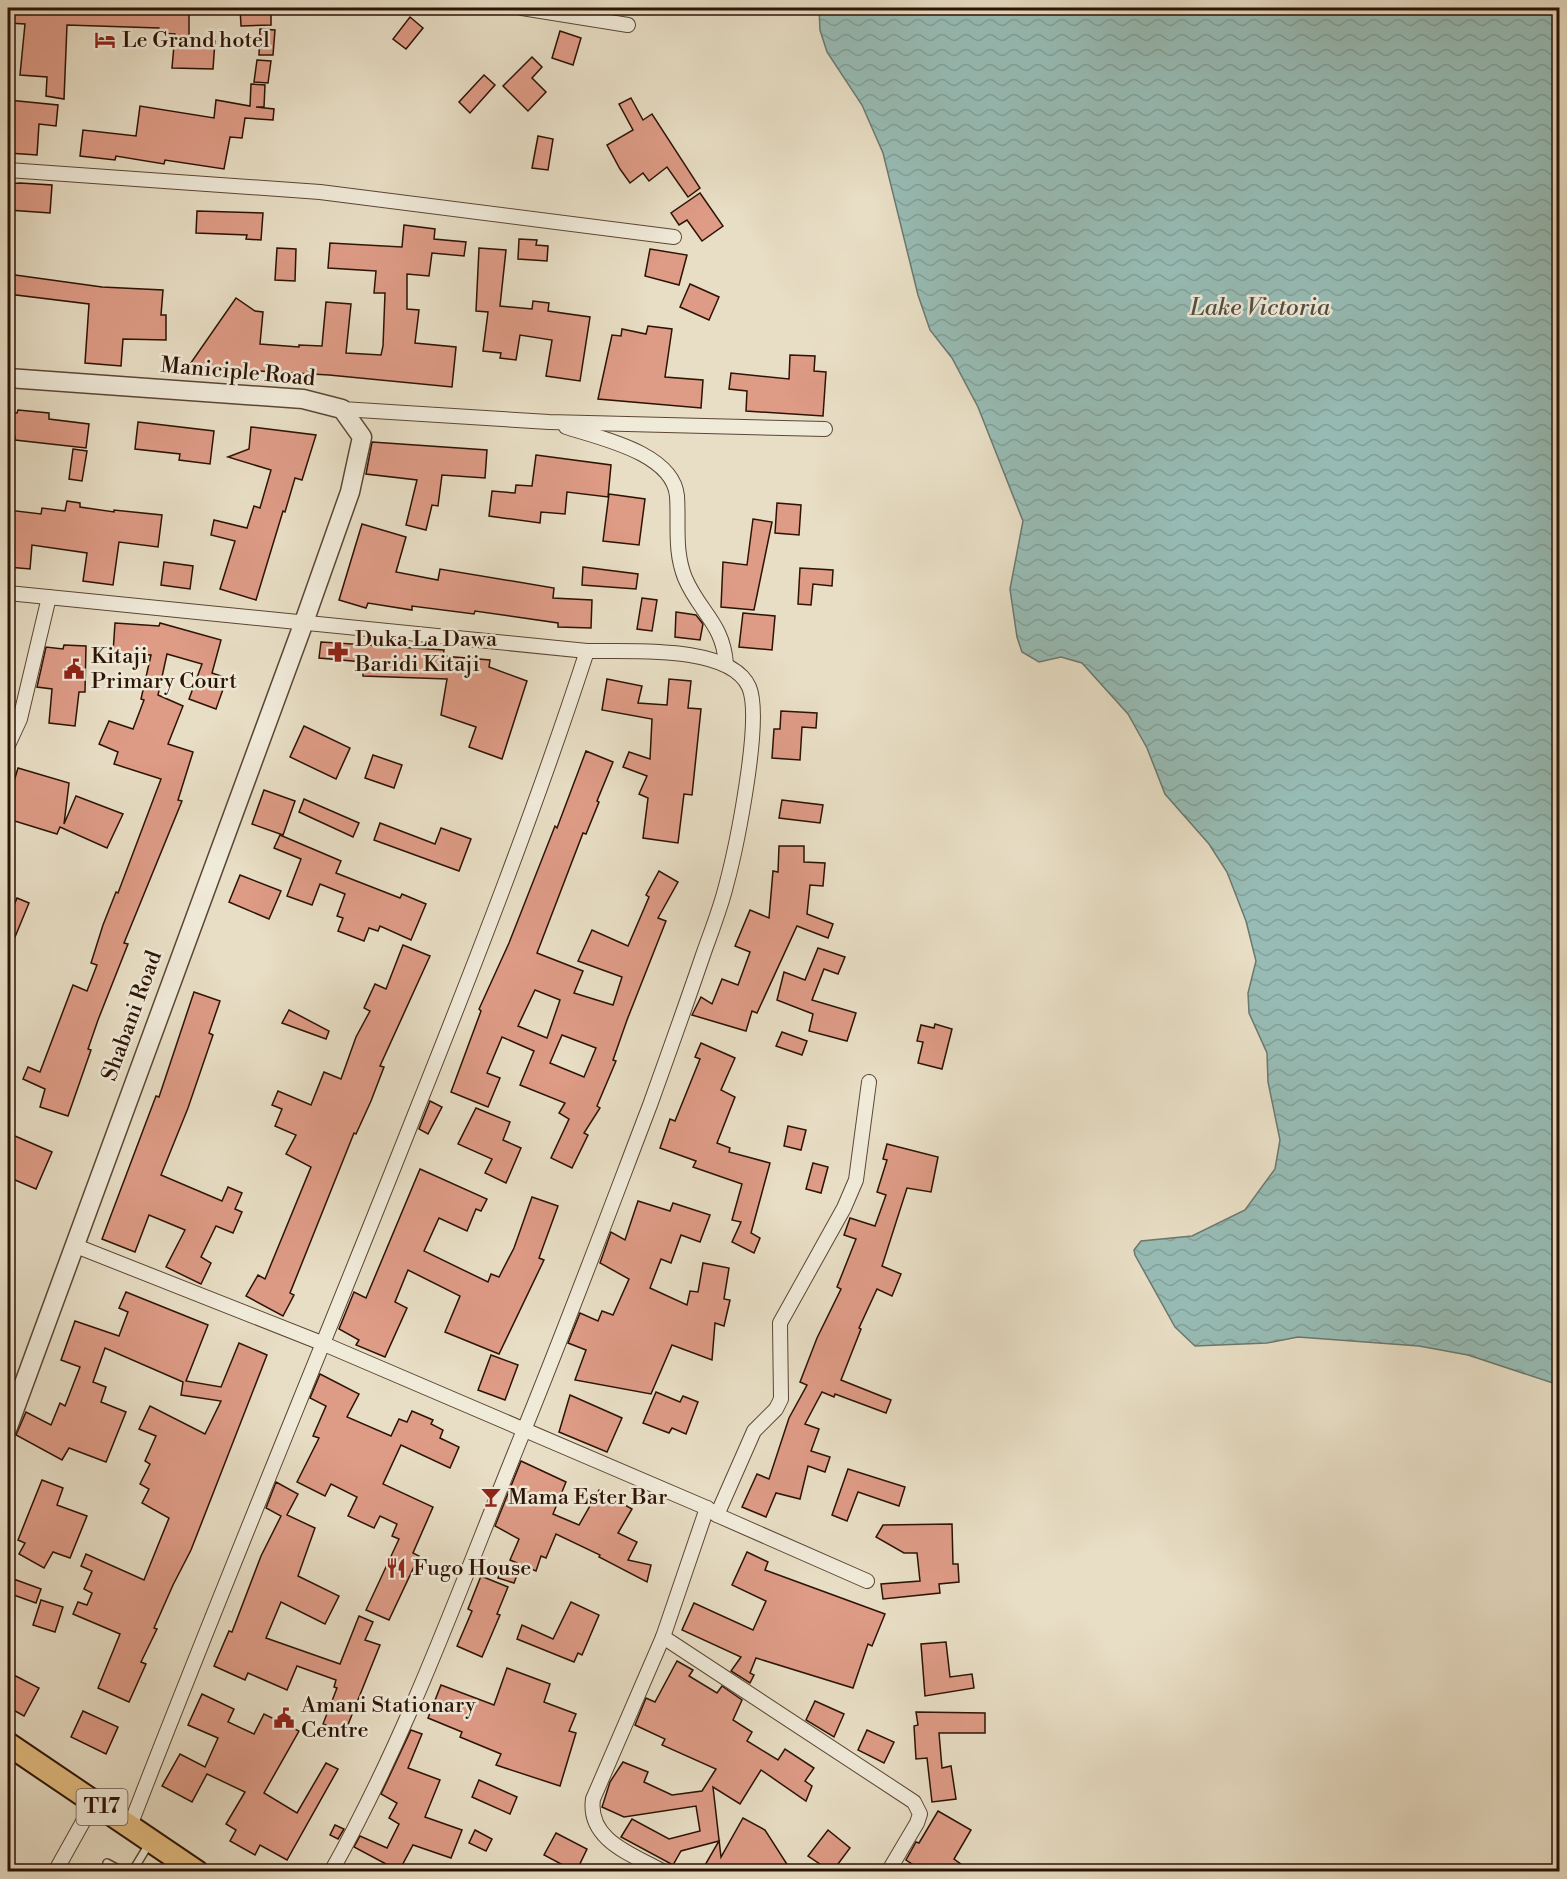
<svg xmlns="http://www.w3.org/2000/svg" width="1567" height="1879" viewBox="0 0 1567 1879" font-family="'Libre Bodoni',serif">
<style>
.water{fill:url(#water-waves);stroke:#6c786e;stroke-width:1.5}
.building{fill:#de9b86;stroke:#2c1304;stroke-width:1.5;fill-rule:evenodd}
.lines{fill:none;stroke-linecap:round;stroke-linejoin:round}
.service-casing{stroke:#5b4634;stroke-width:10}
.minor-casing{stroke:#5b4634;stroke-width:16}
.tertiary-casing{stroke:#5b4634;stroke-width:21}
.primary-casing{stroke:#2c1304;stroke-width:26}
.service{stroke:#f0ead9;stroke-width:7}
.minor{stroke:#f0ead9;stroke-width:14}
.tertiary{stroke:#f0ead9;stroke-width:18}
.primary{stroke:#e4bf82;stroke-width:22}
.labels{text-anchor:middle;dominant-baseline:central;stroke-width:5;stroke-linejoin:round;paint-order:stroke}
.shield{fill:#f0ead9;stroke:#675444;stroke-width:1.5}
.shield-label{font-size:21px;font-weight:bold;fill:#2c1304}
.poi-label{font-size:22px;fill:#2c1304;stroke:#f0ead9;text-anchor:start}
.street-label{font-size:22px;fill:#2c1304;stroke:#f0ead9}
.water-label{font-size:24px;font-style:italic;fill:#514e42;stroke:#f0ead9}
</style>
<defs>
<pattern id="water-waves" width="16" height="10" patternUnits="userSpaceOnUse" patternTransform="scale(1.5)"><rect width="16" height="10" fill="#97bcb5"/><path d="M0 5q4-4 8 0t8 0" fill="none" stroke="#82a19a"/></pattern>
</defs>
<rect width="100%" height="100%" fill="#e8dec5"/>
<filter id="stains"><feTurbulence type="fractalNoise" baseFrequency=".00333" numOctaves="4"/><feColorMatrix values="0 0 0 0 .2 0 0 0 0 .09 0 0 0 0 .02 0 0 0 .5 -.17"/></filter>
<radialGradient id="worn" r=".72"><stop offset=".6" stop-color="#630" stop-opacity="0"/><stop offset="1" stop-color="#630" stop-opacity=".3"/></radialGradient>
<path class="water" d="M819 8H1559V1385L1468 1355 1419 1346 1298 1337 1267 1343 1195 1346 1175 1327 1135 1255 1134 1250 1141 1241 1192 1236 1245 1210 1275 1169 1280 1140 1268 1082 1267 1053 1249 1013 1248 993 1256 961 1246 921 1227 872 1209 844 1165 794 1147 748 1128 714 1082 663 1061 657 1039 662 1022 652 1017 637 1010 589 1023 521 978 407 952 358 930 330 918 295 883 153 862 105 827 52 820 30Z"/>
<g class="building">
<path d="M8 8H189V39L215 41 213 69 172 68 175 34 159 33V28L67 25 64 99 46 96 47 77 20 75 25 24 8 23Z"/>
<path d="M240 8H271V25L241 26Z"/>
<path d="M410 17 423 28 406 49 393 39Z"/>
<path d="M260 29 275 30 273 55H259Z"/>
<path d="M560 31 581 38 573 65 552 58Z"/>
<path d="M532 57 542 67 532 78 546 92 528 111 503 86Z"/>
<path d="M257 60 271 61 268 83 254 82Z"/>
<path d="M484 75 495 85 470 113 459 102Z"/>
<path d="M251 84 265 85 264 107H256L274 109 273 120 245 118 242 138 230 137 224 169 165 160 164 164 116 156 115 160 80 156 83 130 136 136 140 106 214 118 216 100 250 106Z"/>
<path d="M631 98 643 120 652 114 700 188 688 197 667 167 649 181 643 173 630 183 620 169 607 145 633 130 619 104Z"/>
<path d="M8 100 58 105 56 126 39 124 37 155 8 153Z"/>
<path d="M538 136 553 139 548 170 532 168Z"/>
<path d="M20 183 52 185 50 213 8 210V184Z"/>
<path d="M700 193 723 226 702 241 687 220 679 225 671 213Z"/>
<path d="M197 211 263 213 261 240 246 239 247 235 196 233Z"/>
<path d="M404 225 435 229 434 239 466 242 464 256 432 253 429 276 407 274V309L419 310 415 343 456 347 452 387 329 375 188 367 236 298 255 311 263 312 260 344 299 347V345L322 346 326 302 351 304 346 353 381 355 383 346 385 293H374L376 271 328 268 330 243 402 247Z"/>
<path d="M519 239 537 240 536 245 548 246 547 261 518 259Z"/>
<path d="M277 248 296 249 295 281 275 280Z"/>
<path d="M479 248 506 250 500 306 532 309 533 301 549 303 548 311 590 317 580 381 546 376 552 340 520 335 516 360 500 358 501 353 483 351 488 312 476 311Z"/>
<path d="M650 249 687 255 679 285 645 276Z"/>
<path d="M8 274 102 287 163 290 161 315H166V340L123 339 121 366 85 363 89 304 8 294Z"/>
<path d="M690 284 719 297 709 320 680 307Z"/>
<path d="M648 326 672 329 665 377 703 380 701 408 598 399 612 335 621 336 622 329 646 334Z"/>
<path d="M790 355 815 356 814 371 826 372 823 416 746 411 747 391 729 389 731 373 789 379Z"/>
<path d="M18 410 49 413V419L89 424 86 448 15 440V437L8 436V412L17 413Z"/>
<path d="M138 422 214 431 210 464 179 460 180 454 135 449Z"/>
<path d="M251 427 316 435 302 480 295 478 285 512 283 511 256 600 220 589 235 541 211 535 214 520 247 528 254 506 260 508 271 470 228 457 249 449Z"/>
<path d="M372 442 487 450 485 478 442 475 438 506 432 505 426 530 406 525 417 480 366 474Z"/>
<path d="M73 449 87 451 82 481 69 479Z"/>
<path d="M536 455 611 465 608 497 567 492 565 514 541 512 540 523 489 516 492 491 515 493 516 485 532 486Z"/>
<path d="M609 494 645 499 639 545 603 541Z"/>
<path d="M67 501 80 503V507L114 512V510L162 515 158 547 119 542 113 585 83 581 87 553 32 545 30 569 8 567V510L41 514 42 508 65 511Z"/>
<path d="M777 503 801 505 799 535 775 533Z"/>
<path d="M753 519 772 522 754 610 721 607 723 562 747 565Z"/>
<path d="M362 524 406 537 396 572 438 580 440 569 554 588 553 598 592 600 591 628 558 627V623L475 611 474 614 412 606V610L368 603 366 608 339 600Z"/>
<path d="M164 562 193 566 190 589 161 585Z"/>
<path d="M583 567 638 574 636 589 582 585Z"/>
<path d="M800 568 833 570 832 586 813 584 811 605 798 604Z"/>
<path d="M642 598 657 600 652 631 637 629Z"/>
<path d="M676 612 696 615 703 624 700 640 675 637Z"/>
<path d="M743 613 775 616 772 650 739 647Z"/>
<path d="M115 623 159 626 160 623 221 640 212 673 227 678 216 709 189 699 202 664 167 654 158 695 183 706 168 744 193 752 178 800 182 801 124 943 128 944 98 1020 88 1049 91 1050 68 1116 40 1107 45 1089 23 1079 28 1067 40 1072 73 985 87 991 97 965 91 963 103 925 116 892 118 893 161 779 114 764 118 752 99 744 109 721 133 729 144 700 141 699 151 655 113 653Z"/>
<path d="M321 642 444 650 443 656 490 660 489 667 527 681 502 759 469 747 476 727 441 715 447 679 363 676V662L319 658Z"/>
<path d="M64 645 86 646 85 692H79L75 726 49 723 52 689 37 687 46 647 63 649Z"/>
<path d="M607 679 642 686 638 703 667 705 669 679 691 681 688 708 701 709 692 795 684 794 678 843 643 838 648 798 639 794 647 776 623 767 629 752 650 759 652 719 602 710Z"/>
<path d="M781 711 817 713 816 728 802 727 800 760 772 758 774 729H780Z"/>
<path d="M304 726 350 748 336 779 290 757Z"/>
<path d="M586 751 613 762 597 801 599 802 586 834 583 833 537 953 583 971 574 993 613 1005 622 977 578 961 592 930 628 946 649 897 646 895 659 871 678 882 658 918 666 921 627 1020 613 1060 616 1061 597 1106 600 1108 584 1133 588 1135 572 1168 551 1158 569 1119 559 1113 565 1103 520 1085 534 1051 502 1037 487 1073 500 1078 488 1107 451 1092 481 1011 479 1009 509 943 555 826 557 828ZM535 990 560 1000 547 1038 518 1026ZM562 1035 596 1048 584 1077 550 1063Z"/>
<path d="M373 755 402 765 394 788 365 778Z"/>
<path d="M18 768 69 783 64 824 76 796 123 814 107 848 60 827 57 834 8 819V801Z"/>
<path d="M264 790 295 801 283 835 252 824Z"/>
<path d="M304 799 359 823 353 837 299 812Z"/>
<path d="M782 800 823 805 820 823 779 818Z"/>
<path d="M380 823 435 844 441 828 471 839 459 871 374 840Z"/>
<path d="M280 835 341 861 336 873 400 898 402 894 426 904 411 940 380 926 378 931 369 928 364 941 338 931 343 918 337 916 345 894 320 884 312 905 287 896 301 859 274 848Z"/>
<path d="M779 846H804V862L825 863 823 886 810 885 807 914 833 924 828 938 797 926 757 1013 752 1011 746 1031 692 1015 701 997 712 1004 722 979 738 985 750 952 735 946 750 910 769 918 773 871 778 872Z"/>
<path d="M240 875 281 891 269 919 229 902Z"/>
<path d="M17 898 29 903 8 954V920Z"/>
<path d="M403 945 430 956 380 1066 384 1067 371 1101 356 1134 354 1133 290 1293 294 1295 283 1316 246 1296 258 1275 265 1279 311 1167 286 1154 296 1135 275 1126 282 1109 272 1105 278 1091 311 1105 324 1072 341 1079 356 1037 370 1011 364 1008 375 984 386 989Z"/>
<path d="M818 948 845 957 838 974 824 969 812 1000 856 1013 847 1041 809 1031 813 1014 777 1000 784 972 805 980Z"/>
<path d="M194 992 220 1001 209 1033 213 1035 188 1108 161 1175 222 1201 228 1187 242 1193 235 1209 242 1212 233 1233 216 1226 201 1257 211 1263 201 1284 166 1267 185 1230 149 1215 135 1252 102 1239 156 1096 159 1097Z"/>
<path d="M289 1010 329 1031 326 1039 282 1023Z"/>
<path d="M935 1024 952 1029 942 1069 918 1063 923 1042 917 1041 921 1025 934 1028Z"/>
<path d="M782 1032 807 1041 802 1055 776 1046Z"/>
<path d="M701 1043 735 1058 721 1090 735 1097 717 1143 730 1148 729 1152 770 1163 751 1233 760 1238 754 1253 732 1242 741 1222 732 1220 742 1184 693 1167 696 1161 660 1148 670 1119 675 1121 700 1059 695 1057Z"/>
<path d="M430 1101 442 1107 428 1134 419 1129Z"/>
<path d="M476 1108 510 1122 503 1140 521 1148 506 1183 485 1173 492 1159 458 1144Z"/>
<path d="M788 1126 806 1130 801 1150 784 1146Z"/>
<path d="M8 1133 52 1152 36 1189 8 1177Z"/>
<path d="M887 1144 938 1157 931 1192 907 1188 882 1266 901 1274 892 1296 877 1289 859 1328 861 1329 841 1380 891 1400 886 1413 835 1394 834 1397 822 1392 805 1424 819 1429 811 1451 830 1457 825 1472 808 1466 800 1499 776 1493 766 1517 742 1507 757 1474 769 1479 789 1418 807 1385 800 1382 817 1338 841 1289 837 1287 856 1239 844 1235 850 1218 875 1226 886 1195 877 1192 887 1160 883 1159Z"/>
<path d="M813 1163 828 1167 821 1193 806 1189Z"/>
<path d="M420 1169 487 1199 481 1211 476 1209 467 1231 439 1218 424 1251 488 1282 491 1274 499 1277 514 1248 532 1197 558 1206 539 1258 544 1260 499 1354 445 1332 460 1296 408 1270 395 1302 407 1308 385 1357 356 1345 359 1340 339 1329 354 1292 366 1298Z"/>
<path d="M638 1201 670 1211 673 1203 710 1215 700 1242 681 1235 671 1263 661 1259 650 1288 687 1305 690 1291 698 1292 703 1263 729 1268 724 1299 730 1300 724 1326 715 1323 712 1360 672 1345 651 1394 575 1380 586 1350 568 1343 580 1313 598 1321 602 1311 613 1315 629 1279 600 1263 611 1232 625 1240Z"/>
<path d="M126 1292 208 1325 186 1381 221 1387 239 1343 267 1355 191 1550 173 1585 154 1628 157 1629 141 1662 146 1664 129 1702 98 1688 120 1634 73 1614 78 1602 87 1605 92 1593 84 1589 92 1571 81 1566 86 1554 144 1580 169 1518 142 1503 149 1489 140 1484 150 1464 145 1461 156 1436 139 1429 150 1406 205 1434 221 1401 181 1395 183 1382 105 1348 93 1382 106 1387 101 1402 126 1412 106 1462 69 1448 62 1460 16 1435 26 1412 51 1425 60 1403 65 1406 80 1367 61 1360 75 1321 119 1336 128 1312 119 1308Z"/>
<path d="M491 1355 518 1365 505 1400 478 1390Z"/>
<path d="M320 1374 359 1394 347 1417 391 1436 399 1419 407 1422 412 1411 433 1420 431 1424 443 1430 440 1438 459 1447 450 1468 401 1445 383 1484 433 1507 413 1553 419 1556 389 1620 366 1610 399 1539 392 1536 397 1524 380 1516 374 1528 348 1516 357 1497 331 1484 325 1496 297 1482 319 1438 313 1436 326 1406 310 1398Z"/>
<path d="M656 1392 680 1402 683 1396 698 1402 686 1434 672 1428 669 1433 643 1423Z"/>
<path d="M570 1395 622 1418 607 1452 559 1432Z"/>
<path d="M521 1461 566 1482 553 1514 579 1525 599 1490 632 1509 618 1533 637 1542 628 1560 651 1565 647 1582 599 1557 600 1555 556 1534 546 1558 541 1556 536 1571 510 1560 519 1539 495 1526Z"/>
<path d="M848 1469 905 1487 899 1506 858 1492 847 1521 832 1515Z"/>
<path d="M42 1480 63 1488 57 1505 87 1516 70 1558 53 1552 44 1568 19 1554 25 1543 18 1540Z"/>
<path d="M276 1482 298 1494 287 1515 315 1528 298 1576 339 1596 325 1624 281 1602 266 1638 340 1664 359 1616 373 1622 365 1640 380 1645 345 1732 323 1724 337 1688 334 1687 336 1680 297 1666 287 1690 248 1673 245 1680 214 1666 229 1631 232 1632 261 1556 281 1516 266 1508Z"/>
<path d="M952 1524 953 1564H958L959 1582 939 1584 940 1593 883 1599 881 1584 920 1581 917 1553H904L876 1537 883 1525Z"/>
<path d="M747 1552 768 1562 765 1570 885 1614 872 1646 868 1644 853 1688 756 1658 750 1673 754 1675 750 1683 731 1671 741 1657 682 1630 694 1603 753 1630 766 1601 732 1585Z"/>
<path d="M503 1564 519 1570 514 1583 498 1578Z"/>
<path d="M481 1576 508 1587 497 1614 500 1615 482 1657 457 1646 472 1611 468 1609Z"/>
<path d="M8 1577 41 1589 36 1603 8 1593Z"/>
<path d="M41 1600 63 1607 55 1632 33 1625Z"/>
<path d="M571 1602 599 1615 582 1655 578 1653 574 1662 517 1639 522 1625 553 1639Z"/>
<path d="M946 1642 950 1677 972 1674 974 1688 925 1696 921 1644Z"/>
<path d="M677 1661 693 1670 689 1676 717 1693 722 1686 742 1700 733 1720 752 1732 747 1741 778 1760 785 1749 814 1768 805 1781 812 1786 806 1801 761 1770 740 1804 713 1787 721 1857 743 1818 765 1830 792 1872H701L719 1841 681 1851 673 1865 621 1837 632 1819 669 1839 700 1831 696 1806 624 1817 602 1807 610 1782 623 1762 648 1772 644 1782 672 1795 702 1791 716 1769 662 1745 665 1739 635 1725 646 1698 655 1702Z"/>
<path d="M507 1668 550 1684 544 1702 576 1714 569 1731 576 1733 560 1786 496 1765 501 1754 460 1737 462 1732 428 1718 441 1685 494 1705Z"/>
<path d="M8 1672 39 1688 24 1716 8 1707Z"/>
<path d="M202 1694 234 1709 228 1722 254 1734 264 1714 299 1731 264 1793 297 1813 326 1763 338 1769 287 1860 260 1845 255 1855 230 1841 236 1830 226 1824 245 1792 207 1774 192 1802 162 1786 180 1754 205 1767 218 1738 188 1725Z"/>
<path d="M815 1701 844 1714 834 1737 806 1720Z"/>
<path d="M83 1711 118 1727 106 1754 71 1737Z"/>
<path d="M916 1712 985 1713V1733H939L942 1768 951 1766 956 1799 932 1802 927 1758 916 1759 914 1726 918 1725Z"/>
<path d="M411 1730 422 1734 408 1768 440 1780 425 1817 462 1830 451 1858 413 1845 399 1871 354 1847 360 1836 387 1848 399 1824 389 1818 397 1803 381 1794Z"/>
<path d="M867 1730 894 1742 884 1763 858 1750Z"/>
<path d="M479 1780 517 1797 510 1814 472 1797Z"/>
<path d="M938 1811 971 1830 954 1859 972 1872H924L906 1860 916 1842 919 1843Z"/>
<path d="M335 1825 344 1829 338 1839 330 1835Z"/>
<path d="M475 1830 492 1839 486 1851 469 1843Z"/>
<path d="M828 1830 850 1848 832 1872 808 1856Z"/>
<path d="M556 1833 587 1849 576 1872 544 1855Z"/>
</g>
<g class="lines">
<g class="service-casing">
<g id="service">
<path d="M107 1863 124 1872"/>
<path d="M132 1872 149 1844"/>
</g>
</g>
<g class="minor-casing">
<g id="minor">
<path d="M522 8 628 25"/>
<path d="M8 170 320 192 674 237"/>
<path d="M342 409 549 422 825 429"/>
<path d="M566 427C600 438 673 453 677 496 679 525 674 550 685 578 700 613 723 623 726 664"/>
<path d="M8 593 587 651C627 652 730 644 749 687 763 719 736 849 726 886 720 910 711 932 703 955 686 1005 668 1055 650 1105 608 1215 567 1325 522 1435 462 1582 409 1733 331 1872"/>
<path d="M8 745 20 719 49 597"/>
<path d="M76 1246 324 1344 707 1508 717 1515 867 1581"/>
<path d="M717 1515 754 1431 776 1409 781 1399 780 1323 844 1208 856 1180 869 1082"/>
<path d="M663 1637 914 1802 920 1814 917 1823 888 1872"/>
<path d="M130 1826C222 1587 321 1352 415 1114 476 961 536 808 587 651"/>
<path d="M55 1872 94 1802"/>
<path d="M664 1872C634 1855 587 1841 593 1799L663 1637 707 1508"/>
</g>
</g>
<g class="tertiary-casing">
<path id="tertiary" d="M8 378 303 399 342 409 362 437 350 492 304 622 8 1427"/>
</g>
<g class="primary-casing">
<path id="primary" d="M8 1744 197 1872"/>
</g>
<use href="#service" class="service"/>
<use href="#minor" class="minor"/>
<use href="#tertiary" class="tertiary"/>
<use href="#primary" class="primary"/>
</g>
<defs>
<g id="hotel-bare" transform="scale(1.62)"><path d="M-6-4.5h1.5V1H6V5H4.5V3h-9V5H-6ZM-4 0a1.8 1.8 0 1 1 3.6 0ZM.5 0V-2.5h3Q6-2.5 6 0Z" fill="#8f2418" stroke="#f0ead9" stroke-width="2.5" paint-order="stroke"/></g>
<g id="pharmacy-bare" transform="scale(1.62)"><path d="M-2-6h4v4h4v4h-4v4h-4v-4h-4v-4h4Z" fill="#8f2418" stroke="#f0ead9" stroke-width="2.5" paint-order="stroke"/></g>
<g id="civic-bare" transform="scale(1.62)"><path d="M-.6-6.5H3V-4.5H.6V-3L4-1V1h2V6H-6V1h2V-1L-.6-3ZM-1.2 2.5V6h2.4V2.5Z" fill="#8f2418" stroke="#f0ead9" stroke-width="2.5" paint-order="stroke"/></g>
<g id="bar-bare" transform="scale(1.62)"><path d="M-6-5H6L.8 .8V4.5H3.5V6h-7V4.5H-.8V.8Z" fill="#8f2418" stroke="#f0ead9" stroke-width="2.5" paint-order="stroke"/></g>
<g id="restaurant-bare" transform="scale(1.62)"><path d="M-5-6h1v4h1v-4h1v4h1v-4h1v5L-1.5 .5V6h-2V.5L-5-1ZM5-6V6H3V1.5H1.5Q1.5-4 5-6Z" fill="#8f2418" stroke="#f0ead9" stroke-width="2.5" paint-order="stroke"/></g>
</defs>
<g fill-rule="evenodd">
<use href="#hotel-bare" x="105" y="40"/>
<use href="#pharmacy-bare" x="338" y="652"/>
<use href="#civic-bare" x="74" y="669"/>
<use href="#bar-bare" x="491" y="1497"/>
<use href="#restaurant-bare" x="396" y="1568"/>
<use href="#civic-bare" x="284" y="1718"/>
</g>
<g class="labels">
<rect class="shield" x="76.5" y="1789" width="51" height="36" rx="4.5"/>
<g class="shield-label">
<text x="102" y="1807">T17</text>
</g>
<g class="poi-label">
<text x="122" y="40">Le Grand hotel</text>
<text x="355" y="639">Duka La Dawa<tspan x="355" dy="25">Baridi Kitaji</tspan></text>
<text x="91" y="656">Kitaji<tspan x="91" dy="25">Primary Court</tspan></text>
<text x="508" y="1497">Mama Ester Bar</text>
<text x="413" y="1568">Fugo House</text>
<text x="301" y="1705">Amani Stationary<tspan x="301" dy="25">Centre</tspan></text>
</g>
<g class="street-label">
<text transform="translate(238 372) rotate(5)">Maniciple Road</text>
<text transform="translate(132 1016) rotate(-70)">Shabani Road</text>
</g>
<g class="water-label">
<text x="1260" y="308">Lake Victoria</text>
</g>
</g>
<rect width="1567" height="1879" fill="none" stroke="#e8dec5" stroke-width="30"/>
<rect x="9" y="9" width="1549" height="1861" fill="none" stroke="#2c1304" stroke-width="3"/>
<rect x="15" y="15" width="1537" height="1849" fill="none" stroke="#2c1304" stroke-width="1.5"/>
<rect width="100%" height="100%" filter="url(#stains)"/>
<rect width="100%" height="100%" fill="url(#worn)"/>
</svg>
